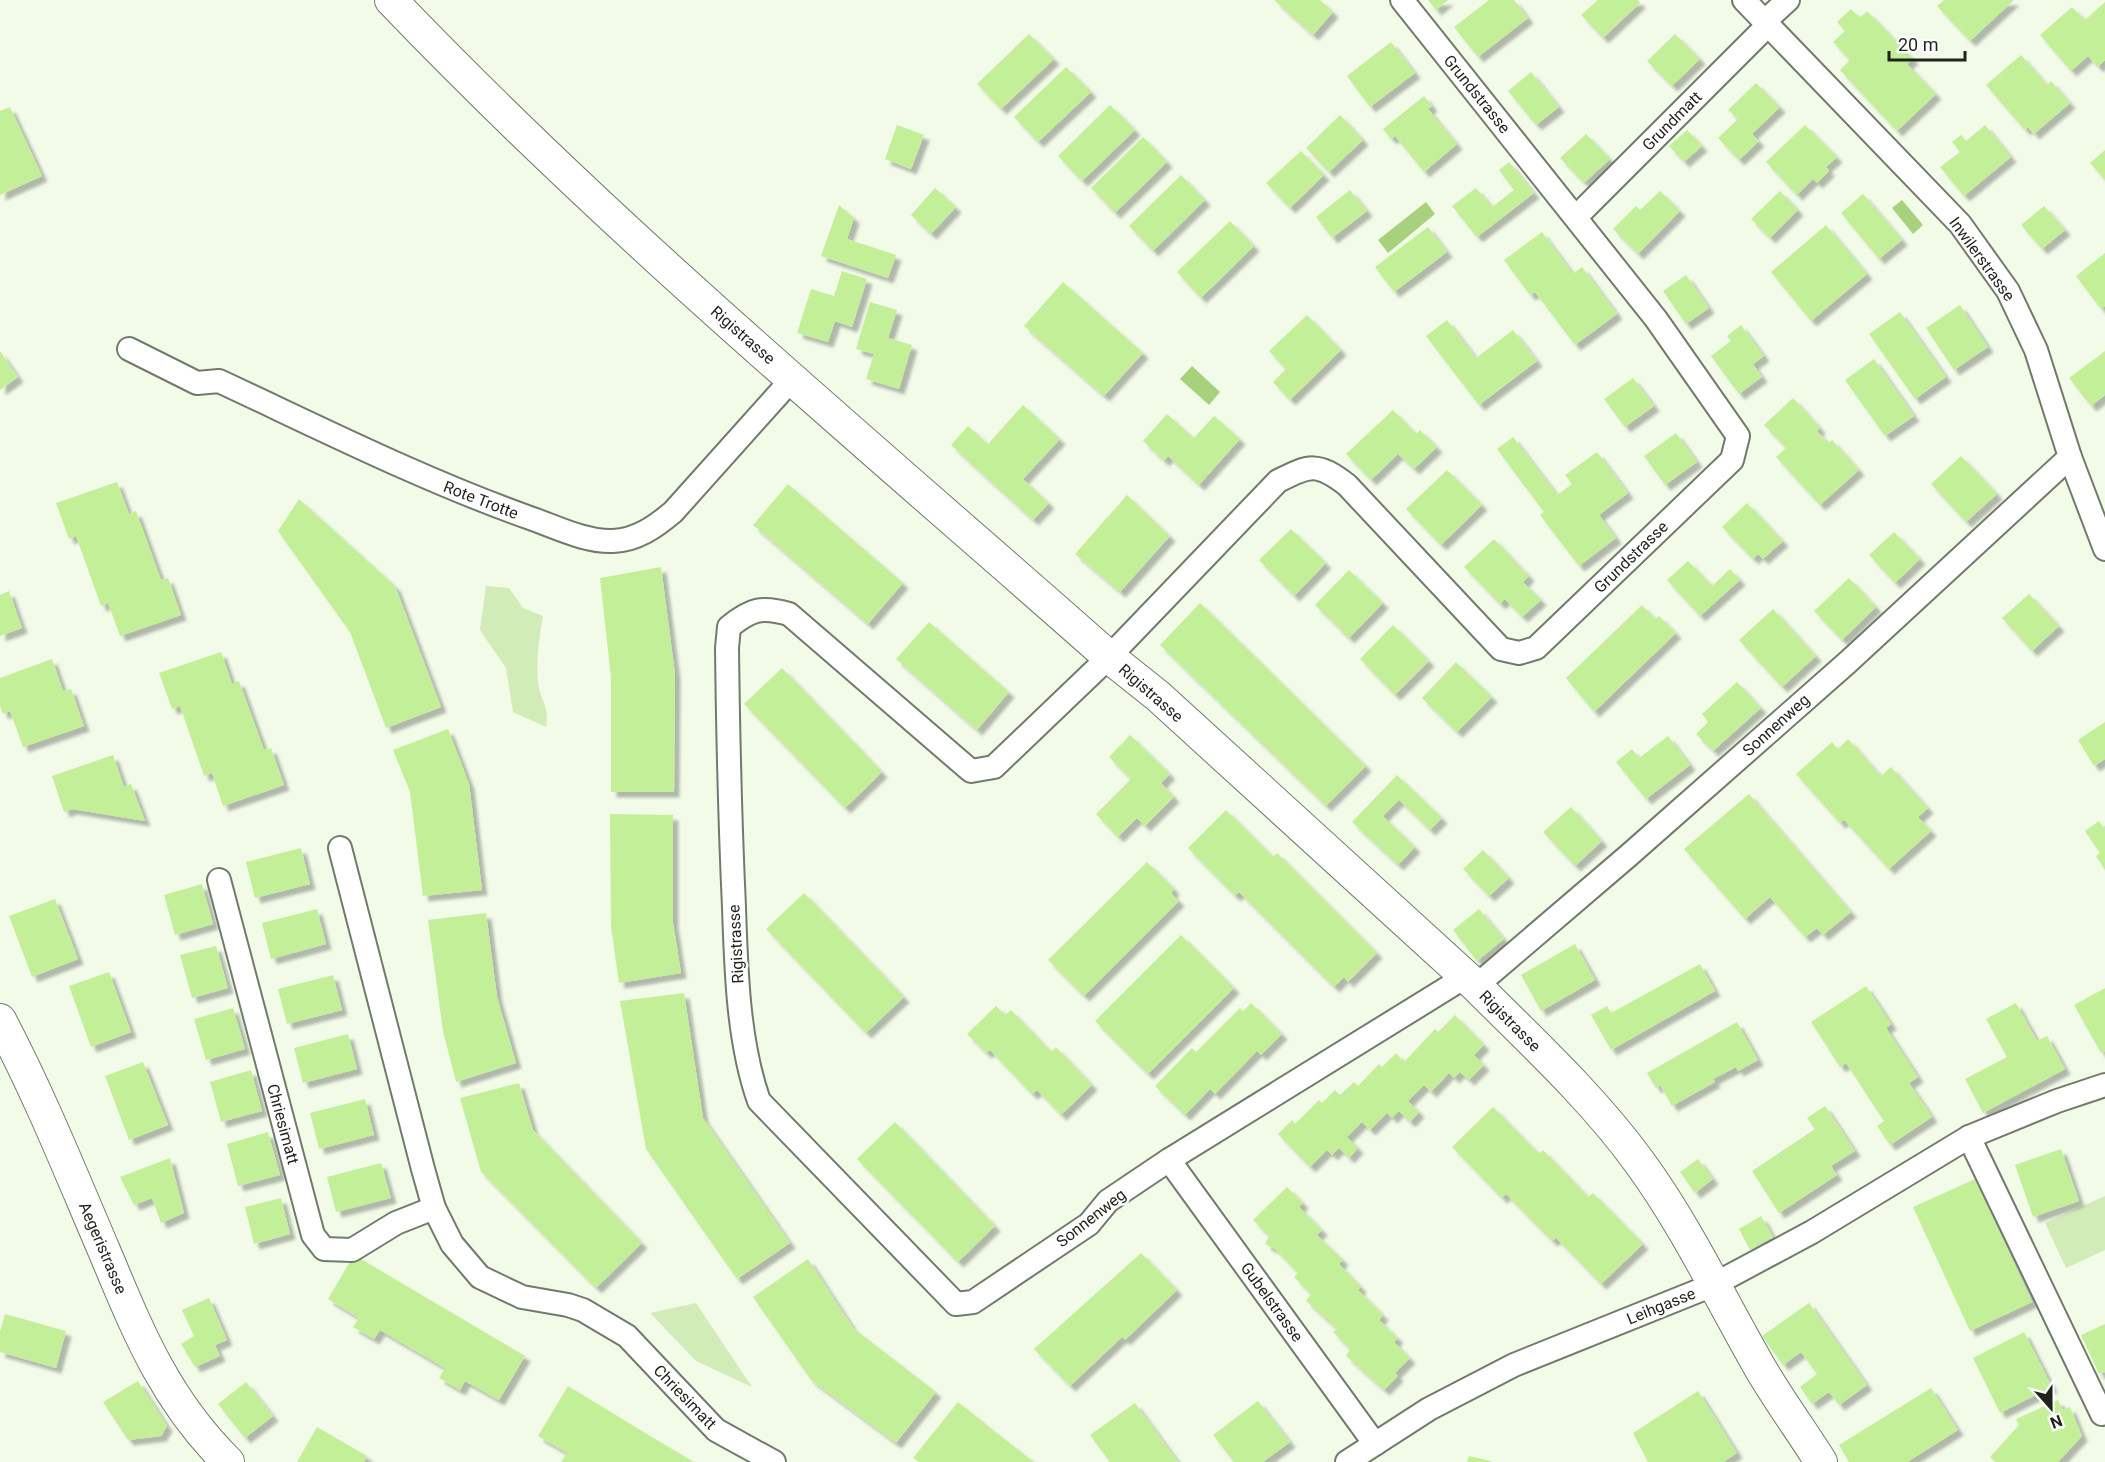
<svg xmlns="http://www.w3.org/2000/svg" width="2105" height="1462" viewBox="0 0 2105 1462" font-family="Roboto,sans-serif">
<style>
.green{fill:#d1ecb7}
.water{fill:#a7d17c}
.building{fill:#c4ef99;filter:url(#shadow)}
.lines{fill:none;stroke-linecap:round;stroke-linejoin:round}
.street-casing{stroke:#727b6b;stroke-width:26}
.secondary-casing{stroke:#727b6b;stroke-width:34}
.street{stroke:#fff;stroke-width:22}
.secondary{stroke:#fff;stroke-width:32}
.labels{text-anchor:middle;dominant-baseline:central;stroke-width:5;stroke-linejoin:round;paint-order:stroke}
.street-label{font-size:16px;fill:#1f231c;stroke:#fff}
</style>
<defs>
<filter id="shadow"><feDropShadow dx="5.5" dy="5.5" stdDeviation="1.5" flood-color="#0004"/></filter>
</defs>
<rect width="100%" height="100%" fill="#f1fbe8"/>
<g class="green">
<path d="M486 586 509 588 523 608 543 616C539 638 536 660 538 682 540 701 550 706 546 727L513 712 506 668 480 630Z"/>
<path d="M2105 1196V1250L2066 1268 2045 1223Z"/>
<path d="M696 1303 752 1387 696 1361 650 1313Z"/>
</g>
<g class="water">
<path d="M1902 200 1923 225 1913 234 1892 208Z"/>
<path d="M1426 202 1435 214 1388 253 1378 240Z"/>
<path d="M1192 366 1220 392 1209 405 1180 379Z"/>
</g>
<g class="building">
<path d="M1274 0H1320L1333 12 1313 35Z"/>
<path d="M1428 0H1448L1436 10Z"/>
<path d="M1489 0H1514L1528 18 1478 57 1454 27Z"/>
<path d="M1598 0H1638L1640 3 1603 38 1581 15Z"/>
<path d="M1944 0H2014L1970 41 1937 6Z"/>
<path d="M2105 2V60L2098 67 2088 56 2071 71 2040 35 2072 7 2085 20Z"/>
<path d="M1851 9 1860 18 1867 11 1913 59 1907 64 1936 94 1897 131 1840 70 1850 60 1833 42 1845 31 1837 22Z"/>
<path d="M1029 34 1054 59 1001 109 977 84Z"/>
<path d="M1675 34 1700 59 1672 86 1647 61Z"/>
<path d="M1391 42 1415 73 1370 107 1347 76Z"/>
<path d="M2021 55 2047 85 2051 81 2070 103 2034 134 2028 127 2025 130 1986 85Z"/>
<path d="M1066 67 1091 92 1038 142 1014 117Z"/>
<path d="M1531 72 1559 107 1536 125 1508 91Z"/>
<path d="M1756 83 1780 107 1752 134 1759 141 1739 160 1718 138 1738 119 1728 110Z"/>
<path d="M1424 96 1432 106 1428 109 1457 144 1424 172 1395 136 1391 139 1383 129Z"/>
<path d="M1110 105 1135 130 1082 181 1058 156Z"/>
<path d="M10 107 42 176 0 195V111Z"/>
<path d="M1340 115 1363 140 1329 172 1306 148Z"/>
<path d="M897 125 924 135 911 169 885 159Z"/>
<path d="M1805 125 1837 157 1826 167 1829 171 1817 183 1813 179 1797 195 1766 162Z"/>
<path d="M1985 125 2011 157 1964 196 1940 167 1960 152 1952 142 1961 135 1966 141Z"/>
<path d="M1687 130 1702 146 1684 162 1669 146Z"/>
<path d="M1586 134 1610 159 1584 183 1560 158Z"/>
<path d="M1143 137 1167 162 1115 213 1091 188Z"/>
<path d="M2105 150V180L2090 163Z"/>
<path d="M1301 151 1324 175 1290 208 1266 183Z"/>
<path d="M1509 162 1534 193 1477 237 1452 206 1476 188 1492 207 1514 190 1499 170Z"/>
<path d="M1181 175 1205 200 1153 251 1129 226Z"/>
<path d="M935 188 956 207 931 234 911 215Z"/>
<path d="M1350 190 1367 211 1332 238 1316 217Z"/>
<path d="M1660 191 1680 211 1638 254 1613 229 1636 206 1640 210Z"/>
<path d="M1780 191 1798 210 1770 238 1751 219Z"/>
<path d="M1863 194 1902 240 1879 259 1841 213Z"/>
<path d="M839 205 854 218 847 239 896 255 888 278 821 256Z"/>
<path d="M2044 206 2065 230 2042 249 2021 225Z"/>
<path d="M1230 221 1254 246 1201 298 1177 272Z"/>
<path d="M1826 225 1867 274 1811 321 1771 272Z"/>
<path d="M1428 227 1447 252 1394 292 1375 267Z"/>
<path d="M1542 232 1573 274 1582 267 1617 314 1575 345 1535 292 1530 295 1504 260Z"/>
<path d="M2105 253V306L2101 309 2076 276Z"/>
<path d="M842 271 867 279 852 327 835 321 828 342 797 333 811 289 834 296Z"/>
<path d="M1686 275 1709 308 1686 324 1663 291Z"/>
<path d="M1063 282 1143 353 1104 396 1024 326Z"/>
<path d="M870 302 897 310 888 338 912 345 899 389 866 379 874 354 856 349Z"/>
<path d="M1960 305 1988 347 1954 370 1926 328Z"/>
<path d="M1900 312 1946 377 1915 399 1869 334Z"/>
<path d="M1307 315 1341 350 1290 400 1273 382 1286 369 1269 351Z"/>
<path d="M1447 320 1476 358 1513 330 1537 361 1479 405 1426 336Z"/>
<path d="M1741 325 1764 356 1753 364 1762 377 1739 394 1711 356 1731 341 1727 336Z"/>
<path d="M0 351 18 377 0 390Z"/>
<path d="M2105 351V395L2091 406 2069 378Z"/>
<path d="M1874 359 1914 416 1885 436 1845 380Z"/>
<path d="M1633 378 1654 406 1625 427 1604 399Z"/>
<path d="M1793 398 1820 428 1817 431 1828 443 1832 440 1859 470 1820 505 1776 457 1786 448 1764 425Z"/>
<path d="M1023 405 1060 439 1023 479 1049 503 1033 520 951 445 968 426 988 444Z"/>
<path d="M1393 410 1416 434 1420 430 1437 447 1414 469 1398 454 1371 480 1346 454Z"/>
<path d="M1167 414 1194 438 1214 416 1240 439 1199 485 1168 456 1164 461 1143 441Z"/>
<path d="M1676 433 1697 462 1665 485 1644 456Z"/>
<path d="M1513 437 1557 495 1572 484 1565 475 1597 452 1628 493 1599 515 1616 538 1579 566 1540 515 1544 512 1497 449Z"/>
<path d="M1961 456 1997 494 1966 522 1931 484Z"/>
<path d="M1447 470 1482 505 1441 545 1406 509Z"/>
<path d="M117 482 129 514 136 511 161 580 168 578 181 615 120 636 108 603 101 606 76 536 69 539 56 503Z"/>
<path d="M788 484 903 583 868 624 753 525Z"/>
<path d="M1127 495 1170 536 1120 592 1075 554Z"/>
<path d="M299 499 395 586 441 707 386 728 350 632 278 531Z"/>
<path d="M1747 503 1783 541 1763 559 1758 554 1753 559 1722 527Z"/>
<path d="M1291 529 1326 563 1294 596 1259 560Z"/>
<path d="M1894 532 1920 559 1895 583 1869 555Z"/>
<path d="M1494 539 1529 576 1523 582 1541 600 1522 617 1505 599 1500 604 1464 567Z"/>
<path d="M1688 561 1712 586 1730 569 1740 580 1700 616 1667 580Z"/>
<path d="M661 567 675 674 674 792H611V678L600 578Z"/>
<path d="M1349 570 1383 603 1349 638 1315 605Z"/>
<path d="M1849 578 1876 607 1842 640 1814 611Z"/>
<path d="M9 591 22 628 0 636V595Z"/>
<path d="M2029 594 2059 626 2032 651 2002 618Z"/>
<path d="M1200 603 1366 766 1326 806 1160 645Z"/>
<path d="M1642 605 1655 619 1659 616 1676 633 1594 712 1566 678Z"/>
<path d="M1773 609 1816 656 1782 687 1739 640Z"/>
<path d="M929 622 1009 692 977 730 896 659Z"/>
<path d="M1393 625 1429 661 1395 695 1360 659Z"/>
<path d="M221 652 232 684 239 681 264 750 271 748 284 785 223 806 212 773 204 776 180 706 172 709 159 673Z"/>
<path d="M52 659 63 691 71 689 84 726 23 747 10 711 3 714 0 706V678Z"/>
<path d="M1456 662 1492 697 1457 732 1422 698Z"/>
<path d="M782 668 882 772 845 808 744 704Z"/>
<path d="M1737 682 1761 708 1713 751 1696 734 1708 722 1702 714Z"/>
<path d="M2105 722V759L2094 766 2078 740Z"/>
<path d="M448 729 469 784 482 890 423 896 410 792 393 750Z"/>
<path d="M1130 735 1170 774 1161 783 1174 797 1145 826 1137 818 1118 837 1096 814 1131 779 1109 757Z"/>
<path d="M1668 736 1690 765 1646 799 1616 762 1632 749 1639 758Z"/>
<path d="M1848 739 1881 776 1891 767 1928 808 1918 817 1931 831 1889 869 1844 820 1840 823 1796 774 1832 742 1838 749Z"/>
<path d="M113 755 124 787 131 784 145 821 72 809 64 812 52 776Z"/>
<path d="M1397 775 1442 818 1430 830 1399 800 1383 816 1415 847 1398 865 1352 822Z"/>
<path d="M1749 794 1851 912 1823 935 1817 928 1805 937 1770 897 1745 919 1684 849Z"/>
<path d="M1571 807 1602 841 1575 866 1543 832Z"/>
<path d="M1226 810 1273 857 1277 853 1377 953 1348 982 1344 977 1334 987 1239 892 1235 896 1188 848Z"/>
<path d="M610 814 673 815V923L681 973 619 983 611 927Z"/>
<path d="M2099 821 2105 830V870L2096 856 2100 853 2085 831Z"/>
<path d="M301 848 310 884 255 898 246 862Z"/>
<path d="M1483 850 1509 878 1489 896 1463 869Z"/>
<path d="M1147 862 1174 889 1171 893 1179 901 1084 996 1048 960Z"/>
<path d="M202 884 213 924 175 935 164 895Z"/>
<path d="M804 893 904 997 866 1033 766 929Z"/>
<path d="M55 899 78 959 32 977 9 916Z"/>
<path d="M317 909 326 944 271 959 262 923Z"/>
<path d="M1479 909 1504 939 1477 961 1453 930Z"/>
<path d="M486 913 497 997 516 1063 456 1082 443 1031 428 920Z"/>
<path d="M1181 935 1234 988 1148 1074 1095 1021Z"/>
<path d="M1575 944 1595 980 1541 1011 1521 975Z"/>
<path d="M216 946 228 988 192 998 180 955Z"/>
<path d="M1700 964 1715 991 1611 1050 1591 1015 1607 1006 1611 1013Z"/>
<path d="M109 972 131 1032 91 1047 69 986Z"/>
<path d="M333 975 342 1010 287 1024 278 989Z"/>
<path d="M1866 986 1891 1024 1886 1028 1918 1077 1909 1083 1932 1117 1890 1145 1877 1126 1884 1121 1846 1063 1840 1067 1811 1022Z"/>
<path d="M2105 988V1051L2101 1053 2074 1005Z"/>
<path d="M684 993 703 1118 790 1243 737 1279 646 1149 620 1001Z"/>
<path d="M1251 1003 1282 1034 1261 1055 1257 1051 1215 1094 1210 1089 1185 1115 1155 1086 1192 1048 1196 1052 1240 1008 1243 1011Z"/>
<path d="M2016 1003 2037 1041 2047 1036 2065 1069 1983 1113 1965 1079 2007 1057 1986 1019Z"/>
<path d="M996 1006 1005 1015 1011 1010 1051 1052 1056 1047 1092 1085 1061 1115 1037 1090 1032 1094 990 1050 986 1053 967 1034Z"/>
<path d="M233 1008 245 1049 206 1060 194 1019Z"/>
<path d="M1455 1015 1484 1045 1474 1055 1484 1065 1469 1080 1460 1072 1454 1078 1449 1073 1431 1092 1424 1085 1408 1101 1419 1112 1410 1122 1399 1111 1392 1118 1387 1113 1370 1130 1362 1122 1347 1137 1358 1148 1349 1158 1339 1148 1332 1155 1327 1150 1310 1167 1278 1134 1292 1120 1295 1124 1319 1100 1322 1103 1335 1090 1340 1095 1354 1082 1358 1086 1379 1064 1382 1067 1396 1053 1404 1062 1435 1029 1438 1032Z"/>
<path d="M1737 1022 1758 1060 1738 1071 1736 1067 1713 1079 1715 1082 1672 1106 1660 1085 1656 1088 1647 1073Z"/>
<path d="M348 1034 357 1069 303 1083 294 1048Z"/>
<path d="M143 1062 168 1125 129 1140 105 1076Z"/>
<path d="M251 1070 262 1111 221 1122 210 1082Z"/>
<path d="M519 1083 533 1130 642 1243 596 1288 481 1172 460 1098Z"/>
<path d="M365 1099 374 1135 319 1149 310 1113Z"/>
<path d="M1825 1106 1855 1151 1831 1166 1837 1175 1779 1213 1752 1171 1815 1129 1807 1118Z"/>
<path d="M1493 1107 1539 1154 1543 1150 1588 1197 1593 1193 1643 1244 1601 1284 1556 1238 1552 1241 1506 1194 1502 1198 1452 1147Z"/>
<path d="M895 1122 995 1226 958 1262 857 1159Z"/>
<path d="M268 1132 280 1175 238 1186 227 1144Z"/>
<path d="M2061 1149 2079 1201 2033 1217 2015 1165Z"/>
<path d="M170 1158 184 1213 161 1223 152 1198 134 1205 120 1177Z"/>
<path d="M1698 1159 1713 1179 1695 1193 1680 1172Z"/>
<path d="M381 1163 391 1198 336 1212 327 1177Z"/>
<path d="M1975 1179 2032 1302 1970 1331 1913 1207Z"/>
<path d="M1287 1187 1303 1203 1299 1207 1322 1230 1317 1235 1343 1260 1339 1264 1361 1287 1358 1290 1383 1315 1379 1320 1398 1338 1394 1342 1410 1358 1395 1373 1398 1376 1384 1390 1346 1356 1350 1349 1333 1332 1337 1329 1306 1301 1311 1294 1294 1277 1298 1273 1275 1249 1265 1244 1269 1236 1253 1220Z"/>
<path d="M281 1198 290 1234 254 1244 245 1207Z"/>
<path d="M1761 1216 1773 1237 1750 1250 1739 1229Z"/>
<path d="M1141 1253 1177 1290 1125 1340 1122 1337 1070 1386 1034 1349Z"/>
<path d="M354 1255 525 1356 499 1400 465 1381 460 1390 439 1378 445 1368 380 1330 374 1339 353 1327 359 1318 328 1299Z"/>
<path d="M808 1259 853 1328 936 1392 896 1443 811 1380 753 1297Z"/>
<path d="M209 1298 227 1340 215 1345 220 1356 195 1367 181 1344 194 1336 182 1310Z"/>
<path d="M1809 1303 1867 1385 1839 1405 1829 1392 1812 1404 1800 1387 1817 1374 1801 1352 1783 1365 1762 1336Z"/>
<path d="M5 1314 66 1331 56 1368 0 1352V1332Z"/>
<path d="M2105 1324V1372L2099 1374 2081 1335Z"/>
<path d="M2024 1332 2052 1387 2000 1413 1973 1358Z"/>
<path d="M138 1381 167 1426 161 1436 128 1440 103 1402Z"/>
<path d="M246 1382 273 1416 245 1438 218 1404Z"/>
<path d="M568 1386 650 1436 694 1462H561L567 1453 538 1436Z"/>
<path d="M1931 1388 1958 1430 1907 1462H1849L1839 1445Z"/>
<path d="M1698 1391 1737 1453 1723 1462H1648L1633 1433Z"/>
<path d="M2058 1400 2063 1410 2070 1407 2082 1436 2058 1462H1995L1990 1457 2019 1425 2016 1419Z"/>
<path d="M1258 1401 1290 1442 1263 1462H1234L1213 1435Z"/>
<path d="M958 1402 999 1435 1034 1462H919L913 1458Z"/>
<path d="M1135 1403 1178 1462H1110L1090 1435Z"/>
<path d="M317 1427 367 1456 364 1462H297Z"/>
<path d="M1469 1456 1491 1461V1462H1467Z"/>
</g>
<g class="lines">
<g class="street-casing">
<g id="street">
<path d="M1402 0 1656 319 1738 436 1732 460 1536 648 1519 653 1501 649 1347 485C1317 462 1310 465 1278 481L1109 657 994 767 971 771 789 614C762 606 751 609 729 627L727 648C728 734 730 821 734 907 736 969 738 1042 759 1101L956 1304 973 1302 1089 1224 1108 1201 1169 1160 1465 977"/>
<path d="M1744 0 1960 224 2008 291 2036 350 2070 457 2105 549"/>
<path d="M1765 21 1788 0"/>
<path d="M1576 217 1768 25"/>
<path d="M129 349 197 383 219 381C322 429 423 480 530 518 556 527 585 542 613 541 637 540 655 527 673 512L793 378"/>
<path d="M340 848 423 1169 434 1208 452 1244 480 1277 522 1297 568 1305 583 1310 627 1336 716 1430 774 1462"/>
<path d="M219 880 313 1235 324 1249 352 1250 396 1223 434 1208"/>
<path d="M1476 986 1628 856 1848 662 2070 457"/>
<path d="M1969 1137 2102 1414"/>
<path d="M1169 1160 1375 1444"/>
<path d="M1347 1462 1429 1409 1514 1365 1713 1285 1812 1232 1969 1137 2057 1101 2105 1085"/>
</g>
</g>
<g class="secondary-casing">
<g id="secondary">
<path d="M391 0C615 234 866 442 1109 657L1158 696 1476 986C1532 1042 1593 1098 1640 1163 1686 1226 1720 1298 1759 1366 1778 1399 1801 1430 1821 1462"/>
<path d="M0 1020C39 1094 70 1171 103 1248 137 1329 164 1399 228 1462"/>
</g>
</g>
<use href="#street" class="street"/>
<use href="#secondary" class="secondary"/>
</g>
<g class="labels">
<g class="street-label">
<text transform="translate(1477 94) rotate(51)">Grundstrasse</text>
<text transform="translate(1672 121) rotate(-45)">Grundmatt</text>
<text transform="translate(1982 259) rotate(54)">Inwilerstrasse</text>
<text transform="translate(743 335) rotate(41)">Rigistrasse</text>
<text transform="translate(481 500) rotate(21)">Rote Trotte</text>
<text transform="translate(1631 557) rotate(-44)">Grundstrasse</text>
<text transform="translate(1151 693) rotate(41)">Rigistrasse</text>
<text transform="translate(1776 725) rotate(-42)">Sonnenweg</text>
<text transform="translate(736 944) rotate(-93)">Rigistrasse</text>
<text transform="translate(1510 1021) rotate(45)">Rigistrasse</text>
<text transform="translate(283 1124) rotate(75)">Chriesimatt</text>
<text transform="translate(1091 1218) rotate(-38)">Sonnenweg</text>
<text transform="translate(103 1248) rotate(67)">Aegeristrasse</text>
<text transform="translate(1272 1302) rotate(54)">Gubelstrasse</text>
<text transform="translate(1661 1306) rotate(-22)">Leihgasse</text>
<text transform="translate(685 1397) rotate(46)">Chriesimatt</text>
</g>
</g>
<g transform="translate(2051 1408) rotate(159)" stroke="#ffffff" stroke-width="4.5" paint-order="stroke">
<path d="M0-4.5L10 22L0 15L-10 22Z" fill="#1f231c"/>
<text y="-9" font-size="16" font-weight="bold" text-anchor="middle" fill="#1f231c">N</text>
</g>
<path d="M1889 51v9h76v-9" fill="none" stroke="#1f231c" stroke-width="3"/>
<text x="1898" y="51" font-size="18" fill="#1f231c" stroke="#ffffff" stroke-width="4.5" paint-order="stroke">20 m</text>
</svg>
